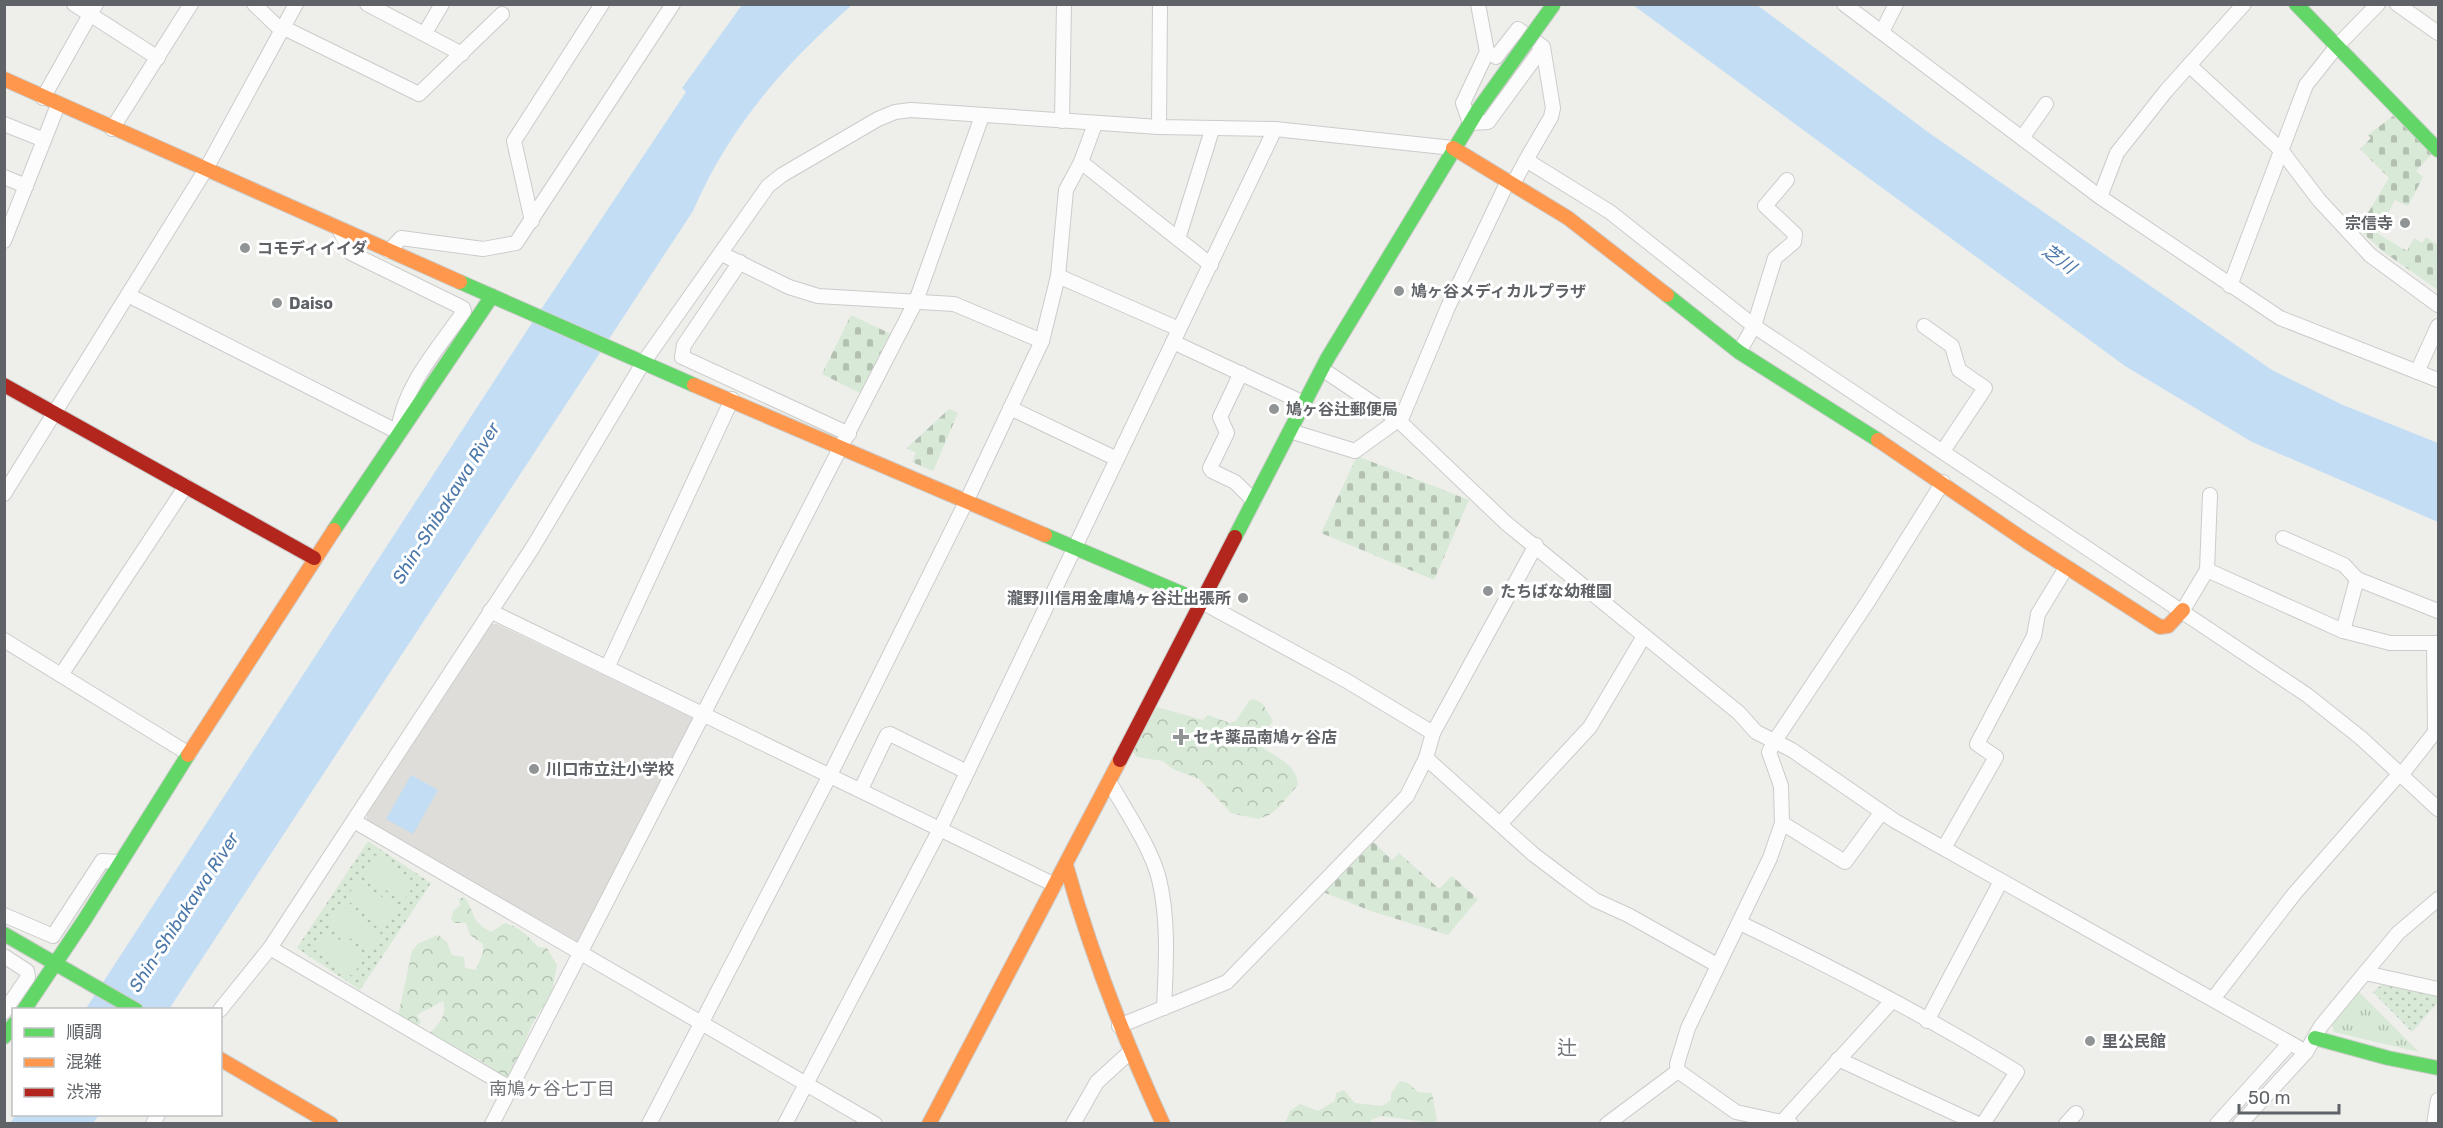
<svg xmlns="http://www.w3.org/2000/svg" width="2443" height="1128" viewBox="0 0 2443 1128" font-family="Rubik,'Noto Sans JP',sans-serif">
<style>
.education{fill:#deddd9}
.grass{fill:url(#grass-tufts)}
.forest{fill:url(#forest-crowns)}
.cemetery{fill:url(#cemetery-stones)}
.park{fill:url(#park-dots)}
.garden{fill:#d9e9d7}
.water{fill:#c3def4}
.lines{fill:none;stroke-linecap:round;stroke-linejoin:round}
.street-casing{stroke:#cbcccb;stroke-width:16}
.fast-casing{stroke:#cbcccb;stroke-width:16}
.slow-casing{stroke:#cbcccb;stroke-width:16}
.jam-casing{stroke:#cbcccb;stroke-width:16}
.street{stroke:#fcfcfc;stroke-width:14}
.fast{stroke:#63d668;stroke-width:14}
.slow{stroke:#ff974d;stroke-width:14}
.jam{stroke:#b3261e;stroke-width:14}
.fast-bridge-casing{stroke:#cbcccb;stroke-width:16;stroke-linecap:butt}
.fast-bridge{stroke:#63d668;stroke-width:14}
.poi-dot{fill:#919495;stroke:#fff;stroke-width:2}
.labels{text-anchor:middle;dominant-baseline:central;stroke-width:6;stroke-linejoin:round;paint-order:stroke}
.poi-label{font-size:16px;font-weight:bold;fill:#5f6367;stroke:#fff;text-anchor:start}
.water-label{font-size:18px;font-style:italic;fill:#4c78aa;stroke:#fff}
.neighbourhood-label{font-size:18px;fill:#717479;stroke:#fff}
.quarter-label{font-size:20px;fill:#717479;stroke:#fff}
</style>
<defs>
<pattern id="grass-tufts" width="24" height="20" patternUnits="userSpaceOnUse" patternTransform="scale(1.5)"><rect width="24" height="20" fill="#d9e9d7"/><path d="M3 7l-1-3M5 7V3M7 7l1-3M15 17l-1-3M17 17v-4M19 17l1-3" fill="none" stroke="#b3c0b2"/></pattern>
<pattern id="forest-crowns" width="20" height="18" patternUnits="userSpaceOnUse" patternTransform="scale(1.5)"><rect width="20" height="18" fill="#d9e9d7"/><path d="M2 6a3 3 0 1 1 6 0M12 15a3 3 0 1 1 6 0" fill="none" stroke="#b3c0b2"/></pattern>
<pattern id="cemetery-stones" width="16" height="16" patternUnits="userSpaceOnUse" patternTransform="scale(1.5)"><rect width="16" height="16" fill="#d9e9d7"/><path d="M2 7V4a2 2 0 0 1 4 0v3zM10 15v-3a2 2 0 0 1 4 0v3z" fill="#b3c0b2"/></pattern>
<pattern id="park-dots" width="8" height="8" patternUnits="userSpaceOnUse" patternTransform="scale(1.5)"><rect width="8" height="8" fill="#d9e9d7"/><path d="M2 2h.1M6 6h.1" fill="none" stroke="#b3c0b2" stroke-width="1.8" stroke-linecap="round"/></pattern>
</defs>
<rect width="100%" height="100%" fill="#eeeeea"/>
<polygon class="education" points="492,624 497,624 693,718 694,724 582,939 577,941 367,821 367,814"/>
<polygon class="grass" points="2358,991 2419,1052 2334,1032 2331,1023"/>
<g class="forest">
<path d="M1254 699 1263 704 1273 721 1256 742C1269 756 1297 761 1298 785L1279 807 1269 815 1258 819 1231 813 1199 779 1173 769 1163 761 1137 757 1132 751 1157 707 1203 720 1208 715 1230 723 1236 721 1249 701Z"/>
<path d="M464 897C477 914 468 919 491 932L505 923C520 927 529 937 538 947L547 948 557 965 552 992 532 1024 520 1055 508 1078C496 1077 484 1071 479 1059L469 1060 432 1038 431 1032C440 1022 447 1015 443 1001L417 1015 421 1022 416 1029 398 1016 412 951 419 943 438 935 447 942 452 955 464 957 465 968 476 970 483 952V944L470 935 466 923H454L451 919 454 910 460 906 459 899Z"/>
<polygon points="1400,1081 1408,1083 1418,1092 1432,1093 1437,1120 1433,1123 1381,1116 1371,1120 1370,1123 1285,1123 1290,1111 1300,1104 1318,1111 1335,1101 1336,1093 1344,1090 1355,1103 1382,1106 1391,1100 1391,1093"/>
</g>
<g class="cemetery">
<polygon points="2393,116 2432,154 2416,171 2423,177 2408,206 2395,200 2378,234 2407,251 2414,238 2422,243 2426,237 2438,245 2438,290 2385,253 2358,229 2389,178 2360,149 2371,138 2368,135"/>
<polygon points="851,315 893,335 864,395 822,374"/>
<polygon points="949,409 958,413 933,471 912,462 916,453 907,448"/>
<polygon points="1357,456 1469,500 1434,580 1321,533"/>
<polygon points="1370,839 1392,860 1399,853 1439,889 1452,876 1478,899 1448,935 1371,911 1323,892"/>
</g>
<g class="park">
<polygon points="368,841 431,883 360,990 297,948"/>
<polygon points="2385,982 2438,997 2438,1002 2412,1032 2373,992"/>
</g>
<g class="garden">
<polygon points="375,855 416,883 403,902 363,874"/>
<polygon points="358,881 398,908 386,927 345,899"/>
<polygon points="341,905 381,932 369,951 329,924"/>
<polygon points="325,930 365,957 352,976 312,948"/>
</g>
<g class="water">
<path d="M742 5H852C784 65 729 127 693 211L169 1009 85 1010 526 332 686 92 682 88Z"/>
<polygon points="1633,5 1757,5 1932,135 2272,370 2343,405 2438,443 2438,522 2252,442 2125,366"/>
<polygon points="411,775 438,790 413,834 386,819"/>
<polygon points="16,1115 16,1114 99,1115 93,1123 10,1123"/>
</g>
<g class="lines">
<defs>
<g id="street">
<polyline points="74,4 158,58"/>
<polyline points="254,4 281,30"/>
<polyline points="367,4 462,54"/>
<polyline points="1478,4 1487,52"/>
<polyline points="1844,4 2100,197 2280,318 2438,380"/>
<polyline points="2397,4 2438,33"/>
<polyline points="282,27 419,94 502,14"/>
<polyline points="1882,32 1896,4"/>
<polyline points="425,33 442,4"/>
<polyline points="2189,65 2281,150 2319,200 2370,255 2438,305"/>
<polyline points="43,98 96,4"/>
<polyline points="1062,121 1064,4"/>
<polyline points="4,124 44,140"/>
<polyline points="1159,127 1160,4"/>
<polyline points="112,129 191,4"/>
<polyline points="2022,138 2046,104"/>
<polyline points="1526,160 1551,117 1553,108 1543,47 1488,122 1470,123 1463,103 1487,52 1496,57 1518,29 1543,47"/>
<polyline points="1081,162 1211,265"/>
<polyline points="4,177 26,186"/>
<polyline points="1513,184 1526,160 1610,212 1754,326 2307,695 2361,738 2438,809"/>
<polyline points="2100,197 2117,153 2166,91 2244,4"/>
<polyline points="532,221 514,141 602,4"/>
<polyline points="1178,239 1212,130"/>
<polyline points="4,241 58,105"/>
<polyline points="389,251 401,238 483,249 516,243 673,4"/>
<polyline points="722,254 789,287 818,296 954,304 1042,341"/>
<polyline points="740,262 684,345 682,357 849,434"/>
<polyline points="1058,276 1179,329"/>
<polyline points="2230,286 2306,85 2337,46 2378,4"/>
<path d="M128 295 398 432C403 386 438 349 464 311L463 308 351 253 339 229"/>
<polyline points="1924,326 1952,346 1959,370 1985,388 1943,451"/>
<polyline points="1173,342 1304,403"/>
<polyline points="1739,352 1754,326 1775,258 1794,242 1795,234 1765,206 1787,180"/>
<polyline points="1322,369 1398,420 1506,523 1739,713 1756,732 1792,750 1895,821 2306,1052"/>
<polyline points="2417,372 2438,326"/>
<polyline points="1241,373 1220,417 1227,433 1210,468 1212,471 1235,482 1254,501"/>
<polyline points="1010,408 1117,459"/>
<polyline points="1400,422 1448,307 1508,181"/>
<polyline points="1290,431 1355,451 1398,420"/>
<polyline points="4,494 206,169 296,4"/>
<polyline points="2283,538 2344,565 2357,579 2343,631"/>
<polyline points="2207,570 2343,631 2390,643 2438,643"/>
<polyline points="2357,579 2438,611"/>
<polyline points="1202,602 1347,681 1433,733"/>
<polyline points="2183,610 2207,570 2210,495"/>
<polyline points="490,611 1055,885"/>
<polyline points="4,640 189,754"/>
<polyline points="607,668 732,399"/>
<polyline points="61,675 186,486"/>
<polyline points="1426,758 1533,854 1570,882 1595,900 1628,915 1717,965"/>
<polyline points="2402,774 2435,732 2434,643"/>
<path d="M1109 781C1125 810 1151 847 1159 879 1169 920 1166 966 1164 1008"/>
<polyline points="861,789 887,735 890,734 967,772"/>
<polyline points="354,821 875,1124"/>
<polyline points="1782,823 1845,862 1881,813"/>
<polyline points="1500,824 1590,727 1644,636"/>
<polyline points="1944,848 1996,757 1977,744 2034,636 2038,614 2066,568"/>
<polyline points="4,915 53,936 102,861 119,862"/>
<path d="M1740 923C1834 968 1928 1017 2017 1072L1983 1124"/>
<polyline points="270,948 510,1088"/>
<polyline points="4,956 27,971 28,977 4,1012"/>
<polyline points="2365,973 2438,989"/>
<polyline points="2213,999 2295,893 2400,773"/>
<polyline points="220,1010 270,948 533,547 643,363 768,186 782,175 878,119 895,112 911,110 1159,127 1275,129 1453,148"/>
<polyline points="1927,1021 2001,881"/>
<polyline points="1119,1026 1227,982 1407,796 1426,758 1433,733 1536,545"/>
<polyline points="1838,1059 1978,1124"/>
<polyline points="1782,1122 1892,1001"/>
<polyline points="153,1124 158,1114"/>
<polyline points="492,1124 916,301 982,116"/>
<polyline points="649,1124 830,775 967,500 1042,341 1058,276 1066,190 1081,162 1095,124"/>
<polyline points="785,1124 940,829 1275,129"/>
<polyline points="1073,1124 1097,1082 1130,1052"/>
<polyline points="1607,1124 1678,1071"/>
<polyline points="1791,1124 1736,1112 1678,1071 1677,1064 1688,1028 1770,858 1782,823 1781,786 1769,752 1774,742 1869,600 1943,482"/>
<polyline points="2066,1124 2076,1113"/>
<polyline points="2217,1124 2290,1043"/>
<polyline points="2240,1124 2306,1052 2321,1026 2398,933 2438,899"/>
<polyline points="2434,1124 2438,1100"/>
</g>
<g id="fast">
<polyline points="2296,4 2438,150"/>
<polyline points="460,282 694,385"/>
<polyline points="1667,295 1739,352 1878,440"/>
<polyline points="334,530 492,296"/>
<polyline points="1045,535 1202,602"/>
<polyline points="1235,537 1327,359 1478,110"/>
<polyline points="4,934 136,1010"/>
<polyline points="24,1010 85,919 188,755"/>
<polyline points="4,1037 14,1024"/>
<polyline points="2315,1038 2388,1058 2438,1068"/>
</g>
<g id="slow">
<polyline points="4,79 460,282"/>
<polyline points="1453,148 1568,218 1667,295"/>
<polyline points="694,385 1045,535"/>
<polyline points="1878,440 2026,541 2160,627 2168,626 2183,610"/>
<polyline points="188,755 334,530"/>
<path d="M1066 865C1091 954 1124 1039 1163 1124"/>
<polyline points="220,1059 331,1124"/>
<polyline points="929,1124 1120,760"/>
</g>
<g id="jam">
<polyline points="4,385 314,558"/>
<polyline points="1120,760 1235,537"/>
</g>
</defs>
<use href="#street" class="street-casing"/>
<use href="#fast" class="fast-casing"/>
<use href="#slow" class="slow-casing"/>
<use href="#jam" class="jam-casing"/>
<use href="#street" class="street"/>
<use href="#fast" class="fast"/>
<use href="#slow" class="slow"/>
<use href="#jam" class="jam"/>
<defs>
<polyline id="fast-bridge" points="1478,110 1554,4"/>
</defs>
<use href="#fast-bridge" class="fast-bridge-casing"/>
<use href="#fast-bridge" class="fast-bridge"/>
</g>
<g class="poi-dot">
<circle cx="2405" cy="223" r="6"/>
<circle cx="245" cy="248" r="6"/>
<circle cx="1399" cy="291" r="6"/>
<circle cx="277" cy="303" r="6"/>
<circle cx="1274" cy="409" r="6"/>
<circle cx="1488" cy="591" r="6"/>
<circle cx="1243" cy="598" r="6"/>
<path d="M1178 728h6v6h6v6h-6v6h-6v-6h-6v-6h6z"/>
<circle cx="534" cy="769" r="6"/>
<circle cx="2090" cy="1041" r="6"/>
</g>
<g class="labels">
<g class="poi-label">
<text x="2393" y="223" text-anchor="end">宗信寺</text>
<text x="257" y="248">コモディイイダ</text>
<text x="1411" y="291">鳩ヶ谷メディカルプラザ</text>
<text x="289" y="303">Daiso</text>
<text x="1286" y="409">鳩ヶ谷辻郵便局</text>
<text x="1500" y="591">たちばな幼稚園</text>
<text x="1231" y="598" text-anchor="end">瀧野川信用金庫鳩ヶ谷辻出張所</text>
<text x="1193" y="737">セキ薬品南鳩ヶ谷店</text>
<text x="546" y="769">川口市立辻小学校</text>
<text x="2102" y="1041">里公民館</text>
</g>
<g class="water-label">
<text transform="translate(2059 259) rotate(37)">芝川</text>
<text transform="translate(446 503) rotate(-58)">Shin-Shibakawa River</text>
<text transform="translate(184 912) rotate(-57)">Shin-Shibakawa River</text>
</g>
<g class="neighbourhood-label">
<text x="552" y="1089">南鳩ヶ谷七丁目</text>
</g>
<g class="quarter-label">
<text x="1567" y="1048">辻</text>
</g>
</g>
<rect width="2443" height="1128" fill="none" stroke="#5f6367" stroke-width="12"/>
<rect x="12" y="1008" width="210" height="108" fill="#ffffff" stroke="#bfc1c2" stroke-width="1.5"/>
<rect x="24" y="1028" width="30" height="9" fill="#63d668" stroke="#bfc1c2" stroke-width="1.5"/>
<text x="66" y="1038" font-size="18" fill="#5f6367">順調</text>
<rect x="24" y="1058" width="30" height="9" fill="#ff974d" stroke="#bfc1c2" stroke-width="1.5"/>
<text x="66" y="1068" font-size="18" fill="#5f6367">混雑</text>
<rect x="24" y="1088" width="30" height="9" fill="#b3261e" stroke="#bfc1c2" stroke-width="1.5"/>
<text x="66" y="1098" font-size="18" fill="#5f6367">渋滞</text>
<path d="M2239 1104v9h100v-9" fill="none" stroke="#5f6367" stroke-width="3"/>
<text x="2248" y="1104" font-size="18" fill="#5f6367" stroke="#ffffff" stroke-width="4.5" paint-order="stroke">50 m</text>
</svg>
